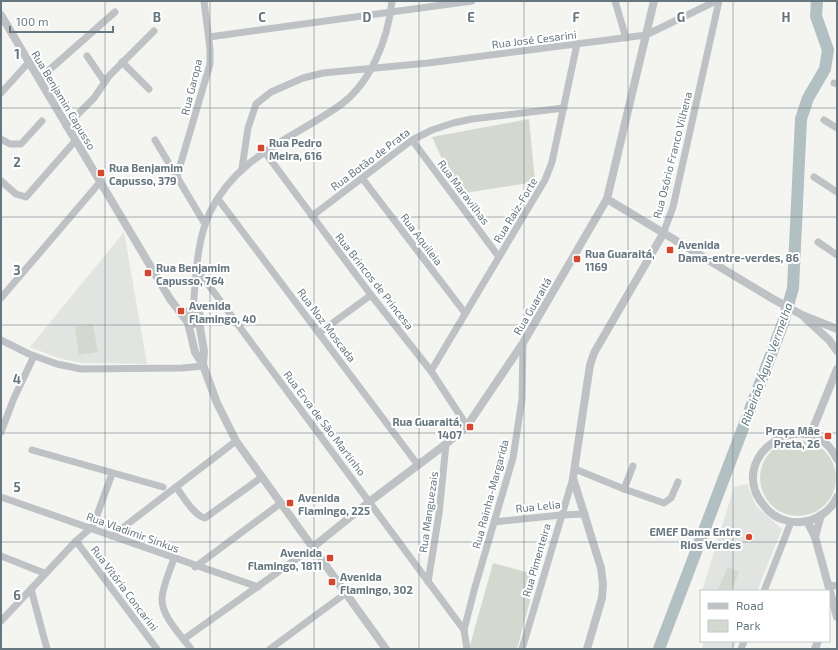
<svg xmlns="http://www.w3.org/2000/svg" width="838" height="650" viewBox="0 0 838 650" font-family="'Exo 2',sans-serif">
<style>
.built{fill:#e2e4e2}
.green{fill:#d4d9d0}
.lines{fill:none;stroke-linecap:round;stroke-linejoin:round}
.river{stroke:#b3c0c3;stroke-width:12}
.minor{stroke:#bec2c5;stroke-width:7}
.tertiary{stroke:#bec2c5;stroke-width:8}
.grid{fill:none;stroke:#667780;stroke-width:1;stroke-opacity:0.55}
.poi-dot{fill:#d64730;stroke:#fff;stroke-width:1.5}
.labels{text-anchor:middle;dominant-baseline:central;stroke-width:4;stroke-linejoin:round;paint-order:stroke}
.street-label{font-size:11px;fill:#667780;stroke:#fff}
.poi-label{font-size:11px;font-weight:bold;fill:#667780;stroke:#fff;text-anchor:start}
.water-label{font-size:12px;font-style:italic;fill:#61787d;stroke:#fff}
.grid-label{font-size:13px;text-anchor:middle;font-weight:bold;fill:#667780;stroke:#fff;stroke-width:4;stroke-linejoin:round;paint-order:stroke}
</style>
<rect width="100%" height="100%" fill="#f4f4f1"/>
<g class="built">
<polygon points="124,232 147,364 82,363 58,358 30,347"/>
<polygon points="747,484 756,506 782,529 757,591 702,591 734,487"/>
<polygon points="704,641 736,641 733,649 702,649"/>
</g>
<g class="green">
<polygon points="529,119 535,182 458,194 432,137"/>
<polygon points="93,324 98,352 79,355 75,327"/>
<circle cx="798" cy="478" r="38"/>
<polygon points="493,563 537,575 517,649 469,649"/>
<polygon points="728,567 739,572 731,591 717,591"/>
</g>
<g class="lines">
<polyline class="river" points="659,649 783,323 793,288 801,119 808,98 825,69 828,50 816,16 817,1"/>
<g class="minor">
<polyline points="615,1 626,38"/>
<polyline points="209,37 472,1"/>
<polyline points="87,56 104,81"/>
<polyline points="122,62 149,89"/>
<polyline points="39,79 115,12"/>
<polyline points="834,83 837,84"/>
<polyline points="1,93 29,62"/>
<polyline points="824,120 837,128"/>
<polyline points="66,126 94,98 109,76 154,31"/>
<polyline points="1,139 10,144 21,144 42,121"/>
<polyline points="155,140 205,224"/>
<polyline points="412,140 499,257"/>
<polyline points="264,151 371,295 431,371 467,426"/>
<polyline points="242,168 248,128 256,104 271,92 303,78 323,73 428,63 646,35 716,1"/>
<polyline points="177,176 210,64 210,49 204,1"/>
<polyline points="814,177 837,192"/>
<polyline points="362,178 465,313"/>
<polyline points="1,181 16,194 26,197 75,141"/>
<polyline points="218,199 418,465"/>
<polyline points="312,216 412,140 432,130 453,123 472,119 564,108"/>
<polyline points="663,234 673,207 719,1"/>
<polyline points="818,242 837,255"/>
<polyline points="196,268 464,630"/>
<polyline points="1,298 101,181"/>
<path d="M193 310C196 278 196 242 210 212 237 157 289 140 336 108 370 86 388 40 392 1"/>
<polyline points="319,333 371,295"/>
<polyline points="1,340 29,354 57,364 81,369 182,368 204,366"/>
<polyline points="431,371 545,180 552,162 577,44"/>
<polyline points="1,432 14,398 34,356"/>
<polyline points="32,450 163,487"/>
<polyline points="575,469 624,489 664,503 671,498 678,482"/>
<path d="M176 487C183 496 194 516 205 518L262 477"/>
<polyline points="624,489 633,466"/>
<polyline points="1,497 258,587"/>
<polyline points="494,522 561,515 585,514"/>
<polyline points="112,536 236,441"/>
<polyline points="76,541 157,649"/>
<polyline points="1,556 44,573"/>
<path d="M174 558C170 571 163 585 162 598 161 616 181 635 191 649"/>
<polyline points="195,567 281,503"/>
<polyline points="428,582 439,514 446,444"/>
<polyline points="828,585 837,586"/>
<polyline points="31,589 47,649"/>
<polyline points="764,591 791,522"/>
<polyline points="1,621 76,541 93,526 112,474"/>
<polyline points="184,639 313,547"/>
<polyline points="270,649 346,593"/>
<polyline points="467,649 464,630 475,587 513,458 522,399 523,343"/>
<polyline points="522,649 573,478"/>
<polyline points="741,649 744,641"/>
</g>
<g class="tertiary">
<polyline points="1,15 170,299 186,320"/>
<polyline points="607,199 773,299 802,315 837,329"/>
<circle cx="193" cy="317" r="7"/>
<polyline points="804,317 829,340 837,351"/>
<polyline points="199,322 204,351 203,364"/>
<polyline points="188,323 195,352 203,365 217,403 236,441 386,649"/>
<polyline points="810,436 837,369"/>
<path d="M837 459C808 399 720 458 766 508 774 518 788 523 801 522 816 521 831 511 837 497"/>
<polyline points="807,521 815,537 837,617"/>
<polyline points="815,537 821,515"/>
<polyline points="313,547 369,502 446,444 467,426 523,343 607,199 654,1"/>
<polyline points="587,649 602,598 603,584 601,568 573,478 590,365 594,353 663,234"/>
<polyline points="815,649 818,641"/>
</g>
</g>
<path class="grid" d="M105 1V649M210 1V649M314 1V649M419 1V649M524 1V649M628 1V649M733 1V591M1 108H837M1 217H837M1 325H837M1 433H837M1 542H837M733 641V649"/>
<g class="poi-dot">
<rect x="257" y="144" width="8" height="8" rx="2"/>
<rect x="97" y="169" width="8" height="8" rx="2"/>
<rect x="666" y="246" width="8" height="8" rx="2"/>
<rect x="573" y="255" width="8" height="8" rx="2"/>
<rect x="144" y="269" width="8" height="8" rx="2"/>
<rect x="177" y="307" width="8" height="8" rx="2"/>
<rect x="466" y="423" width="8" height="8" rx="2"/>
<rect x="824" y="432" width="8" height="8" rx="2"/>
<rect x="286" y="499" width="8" height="8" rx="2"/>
<circle cx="749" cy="537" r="4"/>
<rect x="326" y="554" width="8" height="8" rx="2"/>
<rect x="328" y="578" width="8" height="8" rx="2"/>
</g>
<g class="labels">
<g class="street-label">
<text transform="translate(534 39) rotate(-7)">Rua José Cesarini</text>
<text transform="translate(191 87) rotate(-76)">Rua Garopa</text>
<text transform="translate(64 100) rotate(59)">Rua Benjamin Capusso</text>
<text transform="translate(672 155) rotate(-76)">Rua Osório Franco Vilhena</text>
<text transform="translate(370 159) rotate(-37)">Rua Botão de Prata</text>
<text transform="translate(464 192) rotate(53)">Rua Maravilhas</text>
<text transform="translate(515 210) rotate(-59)">Rua Raiz-Forte</text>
<text transform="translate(422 239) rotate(53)">Rua Aquileia</text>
<text transform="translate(375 281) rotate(52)">Rua Brincos de Princesa</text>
<text transform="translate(532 306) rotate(-60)">Rua Guaraitá</text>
<text transform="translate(327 325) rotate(53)">Rua Noz Moscada</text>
<text transform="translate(325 423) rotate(53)">Rua Erva de São Martinho</text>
<text transform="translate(490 494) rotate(-75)">Rua Rainha-Margarida</text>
<text transform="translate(538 506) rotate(-6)">Rua Lelia</text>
<text transform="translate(428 512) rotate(-82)">Rua Manguezais</text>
<text transform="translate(133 532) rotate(20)">Rua Vladimir Sinkus</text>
<text transform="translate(536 560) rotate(-74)">Rua Pimenteira</text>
<text transform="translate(125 588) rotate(53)">Rua Vitória Concarini</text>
</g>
<g class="poi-label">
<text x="269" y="142">Rua Pedro<tspan x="269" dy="13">Meira, 616</tspan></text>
<text x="109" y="167">Rua Benjamim<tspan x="109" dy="13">Capusso, 379</tspan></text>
<text x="678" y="244">Avenida<tspan x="678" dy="13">Dama-entre-verdes, 86</tspan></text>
<text x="585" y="253">Rua Guaraitá,<tspan x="585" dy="13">1169</tspan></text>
<text x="156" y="267">Rua Benjamim<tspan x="156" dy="13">Capusso, 764</tspan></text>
<text x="189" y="305">Avenida<tspan x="189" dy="13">Flamingo, 40</tspan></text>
<text x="462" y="421" text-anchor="end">Rua Guaraitá,<tspan x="462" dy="13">1407</tspan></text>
<text x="820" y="430" text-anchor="end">Praça Mãe<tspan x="820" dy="13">Preta, 26</tspan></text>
<text x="298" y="497">Avenida<tspan x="298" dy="13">Flamingo, 225</tspan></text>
<text x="741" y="531" text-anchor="end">EMEF Dama Entre<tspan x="741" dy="13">Rios Verdes</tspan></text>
<text x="322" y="552" text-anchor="end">Avenida<tspan x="322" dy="13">Flamingo, 1811</tspan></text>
<text x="340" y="576">Avenida<tspan x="340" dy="13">Flamingo, 302</tspan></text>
</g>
<g class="water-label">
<text transform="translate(766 364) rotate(-70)">Ribeirão Água Vermelha</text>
</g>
</g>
<g class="grid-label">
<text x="157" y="22">B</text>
<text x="262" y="22">C</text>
<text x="367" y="22">D</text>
<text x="471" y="22">E</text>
<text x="576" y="22">F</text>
<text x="681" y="22">G</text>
<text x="786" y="22">H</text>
<text x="17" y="59">1</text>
<text x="17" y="167">2</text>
<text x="17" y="275">3</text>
<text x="17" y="384">4</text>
<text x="17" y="492">5</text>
<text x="17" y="600">6</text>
</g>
<rect width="838" height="650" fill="none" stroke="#667780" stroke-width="4"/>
<rect x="700" y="590" width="130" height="52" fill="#ffffff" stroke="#c2c9cc"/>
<rect x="708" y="603" width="20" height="6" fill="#bec2c5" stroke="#c2c9cc"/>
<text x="736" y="610" font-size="12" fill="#667780">Road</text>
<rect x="708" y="620" width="20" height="12" fill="#d4d9d0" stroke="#c2c9cc"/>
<text x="736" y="630" font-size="12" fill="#667780">Park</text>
<path d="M10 26v6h103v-6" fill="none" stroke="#667780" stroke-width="2"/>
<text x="16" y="26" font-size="12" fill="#667780" stroke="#ffffff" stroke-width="3" paint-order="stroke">100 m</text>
</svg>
